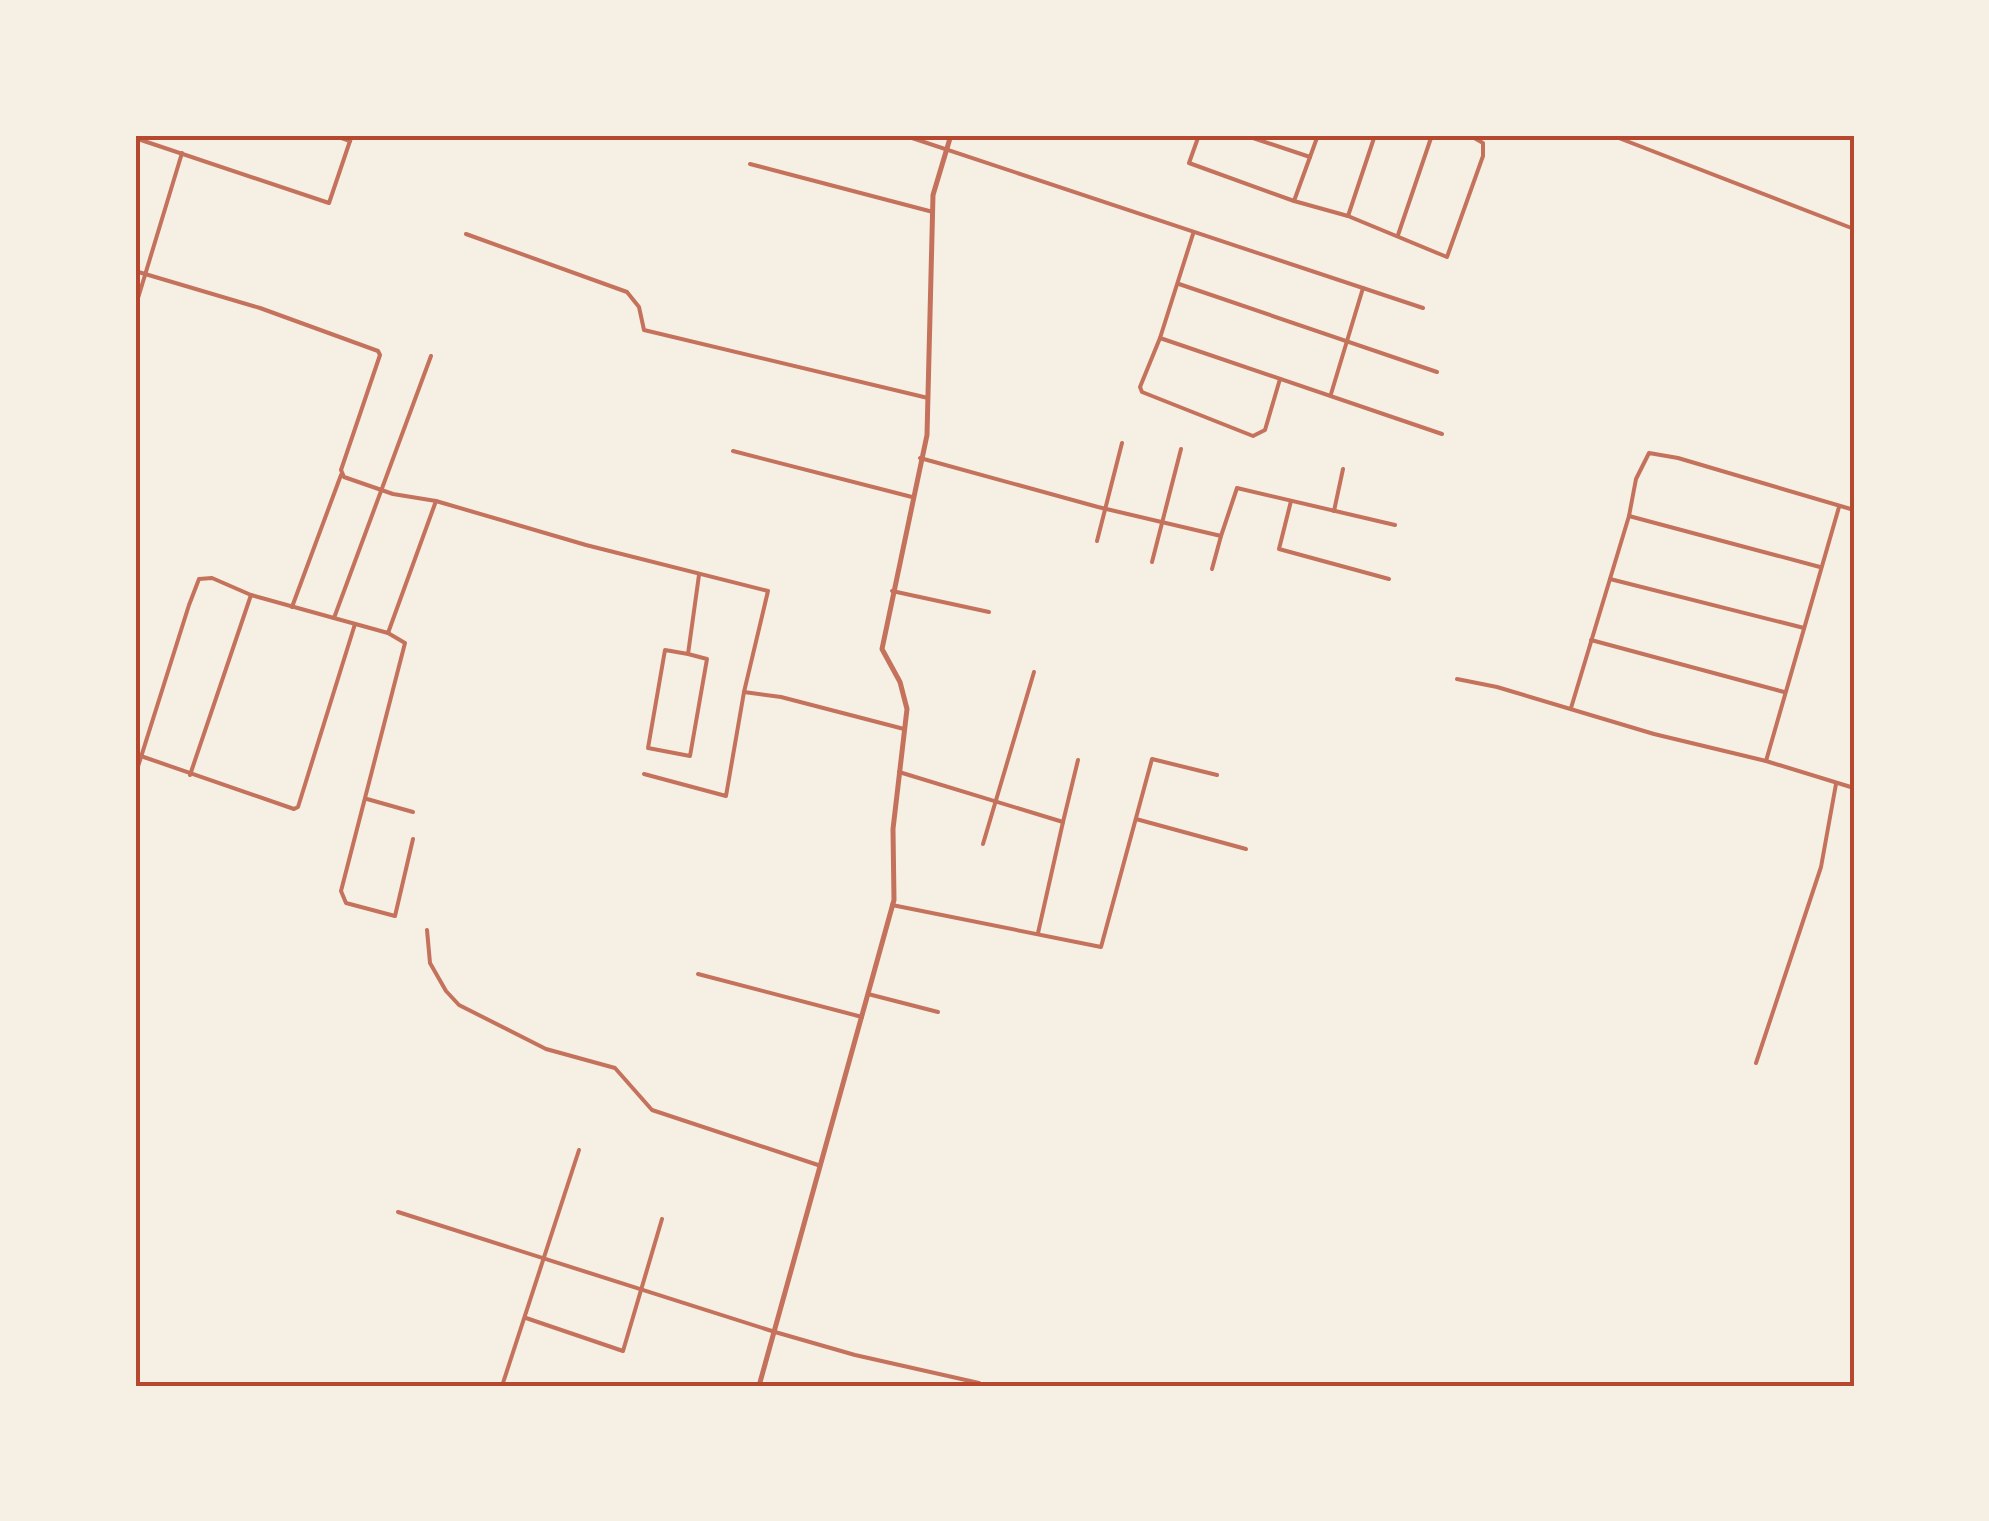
<svg xmlns="http://www.w3.org/2000/svg" width="1989" height="1521" viewBox="0 0 1989 1521" font-family="'Public Sans',sans-serif">
<style>
.lines{fill:none;stroke-linecap:round;stroke-linejoin:round}
.minor{stroke:#c5725c;stroke-width:4}
.tertiary{stroke:#c5725c;stroke-width:5}
.neatline{fill:none;stroke:#b5482f;stroke-width:4}
</style>
<rect width="100%" height="100%" fill="#f6efe4"/>
<g class="lines">
<g class="minor">
<polyline points="333,135 350,141"/>
<polyline points="903,135 1423,308"/>
<polyline points="1199,135 1189,163 1294,201"/>
<polyline points="1244,135 1310,157"/>
<polyline points="1318,135 1294,201 1348,216 1375,135"/>
<polyline points="1611,135 1854,229"/>
<polyline points="135,138 329,203 352,135"/>
<polyline points="750,164 933,212"/>
<polyline points="1348,216 1447,257 1483,156 1483,143 1469,135"/>
<polyline points="466,234 627,292 639,307 644,330 928,398"/>
<polyline points="1193,234 1160,338 1442,434"/>
<polyline points="1398,235 1432,135"/>
<polyline points="135,271 260,308 378,351 380,355 341,470 344,477 393,494 436,501 586,545 768,591 744,692 726,796 644,774"/>
<polyline points="1179,284 1437,372"/>
<polyline points="135,308 182,153"/>
<polyline points="1160,338 1140,387 1142,392 1253,436 1265,430 1280,379"/>
<polyline points="1331,394 1363,288"/>
<polyline points="733,451 912,497"/>
<polyline points="920,458 1098,507 1221,536 1237,488 1395,525"/>
<polyline points="1291,501 1279,549 1389,579"/>
<polyline points="1334,511 1343,469"/>
<polyline points="1629,516 1820,567"/>
<polyline points="1097,541 1122,443"/>
<polyline points="1152,562 1181,449"/>
<polyline points="1212,569 1221,536"/>
<polyline points="1610,579 1804,628"/>
<polyline points="892,591 989,612"/>
<polyline points="292,607 341,475"/>
<polyline points="334,618 431,356"/>
<polyline points="388,633 436,501"/>
<polyline points="1591,640 1784,692"/>
<polyline points="688,654 707,659 690,756 648,748 665,650 688,654 699,575"/>
<polyline points="1457,679 1497,687 1654,734 1766,761 1854,788"/>
<polyline points="744,692 781,697 904,729"/>
<polyline points="1571,708 1629,516 1636,479 1649,453 1678,458 1854,510"/>
<polyline points="135,754 294,809 298,807 355,624"/>
<polyline points="1766,761 1839,507"/>
<polyline points="899,772 1063,822 1038,933"/>
<polyline points="190,775 251,595"/>
<polyline points="135,776 189,605 199,579 212,578 251,595 388,633 405,643 341,891 346,903 395,916 413,839"/>
<polyline points="367,799 413,812"/>
<polyline points="1136,819 1246,849"/>
<polyline points="1063,822 1078,760"/>
<polyline points="983,844 1034,672"/>
<polyline points="892,905 1101,947 1152,759 1217,775"/>
<polyline points="427,930 430,963 446,991 459,1005 546,1049 615,1068 652,1110 818,1165"/>
<polyline points="698,974 862,1017"/>
<polyline points="868,994 938,1012"/>
<polyline points="1756,1063 1821,867 1836,784"/>
<polyline points="398,1212 775,1332 855,1355 979,1383"/>
<polyline points="526,1318 623,1351 662,1219"/>
<polyline points="502,1386 579,1150"/>
</g>
<polyline class="tertiary" points="759,1386 894,900 893,829 907,709 900,682 882,649 927,435 933,195 951,135"/>
</g>
<rect width="1989" height="1521" fill="none" stroke="#f6efe4" stroke-width="275"/>
<rect x="138" y="138" width="1714" height="1246" class="neatline"/>
</svg>
